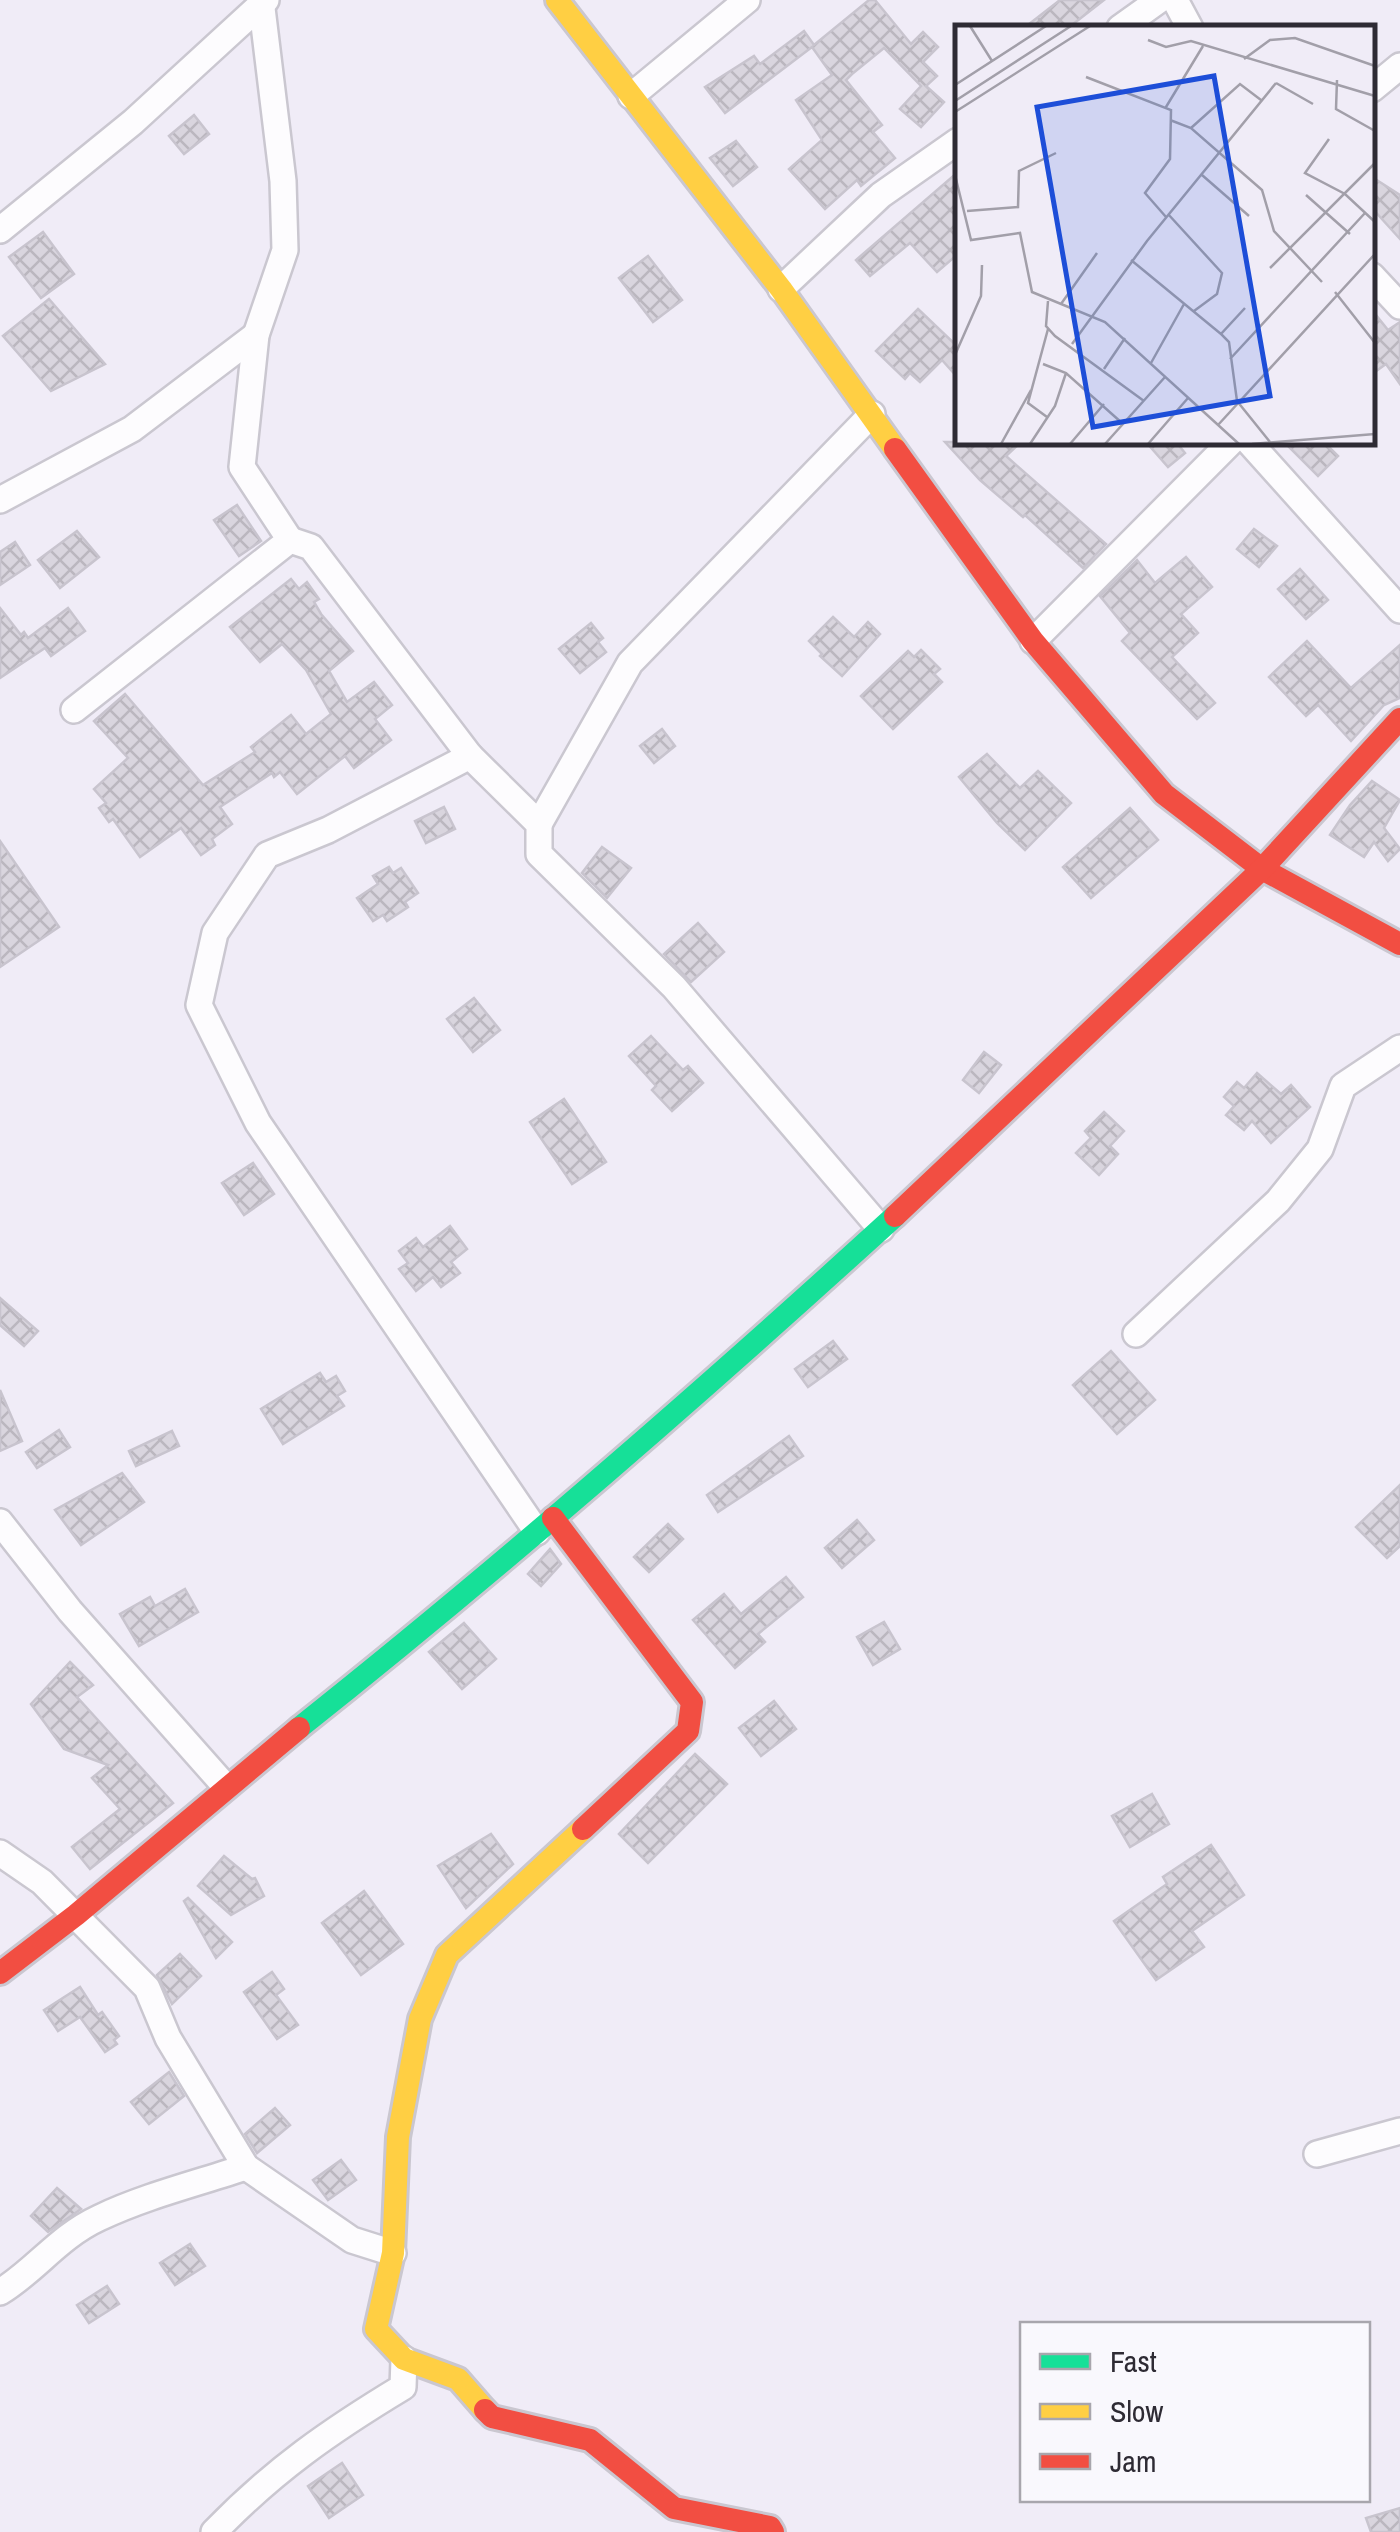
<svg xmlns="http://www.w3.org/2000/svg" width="1400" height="2532" viewBox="0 0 1400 2532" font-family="'Archivo Narrow',sans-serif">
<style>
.building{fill:url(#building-cross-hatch);stroke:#c8c4ce;stroke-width:2.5}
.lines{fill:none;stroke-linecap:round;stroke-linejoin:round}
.street-casing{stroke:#cac7d0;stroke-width:30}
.fast-casing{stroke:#cac7d0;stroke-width:28}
.slow-casing{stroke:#cac7d0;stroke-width:28}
.jam-casing{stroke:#cac7d0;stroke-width:28}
.street{stroke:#fdfcfe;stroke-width:25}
.fast{stroke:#16e098;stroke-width:22}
.slow{stroke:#ffcf43;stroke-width:22}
.jam{stroke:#f24e42;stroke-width:22}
.inset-road{fill:none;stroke:#a29fa9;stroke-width:2.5}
.view{fill:#1d4ed8;fill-opacity:0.15;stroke:#1d4ed8;stroke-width:5}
.inset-edge{fill:none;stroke:#2e2b34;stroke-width:5}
</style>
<defs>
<pattern id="building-cross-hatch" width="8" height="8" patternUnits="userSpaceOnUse" patternTransform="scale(2.5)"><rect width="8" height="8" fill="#d9d5de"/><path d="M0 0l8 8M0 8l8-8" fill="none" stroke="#bbb7bf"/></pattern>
</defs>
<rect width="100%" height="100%" fill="#f0ecf7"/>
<g class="building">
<polygon points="869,0 875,0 911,44 923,32 938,47 923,62 937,76 926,86 944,102 921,127 900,109 921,86 884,48 852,74 846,80 882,125 873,132 895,158 861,186 857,180 825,209 789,169 822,140 796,100 832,75 812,47 725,113 705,87 754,56 760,64 804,31 814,45"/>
<polygon points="1060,0 1104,0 1068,28 1024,28"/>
<polygon points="194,115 209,134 184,154 169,136"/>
<polygon points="736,141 757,167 733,186 710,158"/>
<polygon points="958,172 958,254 937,272 910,243 870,276 856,260"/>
<polygon points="1372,177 1400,195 1400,239 1372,208"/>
<polygon points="43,232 74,274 41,298 9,257"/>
<polygon points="648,256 682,300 653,322 619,278"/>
<polygon points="49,299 105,364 51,391 3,336"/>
<polygon points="918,309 958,347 958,378 942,360 920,382 910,373 905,379 876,351"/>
<polygon points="1372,310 1388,330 1400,322 1400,384 1386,364 1372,374"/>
<polygon points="945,442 1021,442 1006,456 1106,544 1083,568 1025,515 1023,517 980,480"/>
<polygon points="1146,442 1176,442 1185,453 1168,467"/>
<polygon points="1284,442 1324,442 1338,456 1318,476"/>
<polygon points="237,505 261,541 239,556 214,520"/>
<polygon points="1254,529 1277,546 1259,567 1237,549"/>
<polygon points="77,531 99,557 60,588 38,560"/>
<polygon points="15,542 30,565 0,585 0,552"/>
<polygon points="1186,557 1212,587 1181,614 1198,633 1172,657 1215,703 1197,719 1122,641 1130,633 1100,596 1137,560 1155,583"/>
<polygon points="1300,569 1328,600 1306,619 1278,589"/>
<polygon points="291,579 299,589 307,582 319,599 314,602 321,614 353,651 329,671 347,702 374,682 392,705 375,719 391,740 354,768 345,756 297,794 280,772 274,777 272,773 220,807 232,824 212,839 215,845 201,855 181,828 140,857 113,819 109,822 99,808 106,803 94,789 128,758 94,721 125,694 203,785 255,752 251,747 291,715 306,734 331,714 306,670 282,644 260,662 230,627"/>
<polygon points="0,608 21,635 24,632 28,638 68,608 85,631 51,656 45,648 0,678"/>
<polygon points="833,617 854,637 868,622 880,634 842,676 820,656 822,654 809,641"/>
<polygon points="591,623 603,638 598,642 606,652 580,673 559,649"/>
<polygon points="1307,641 1351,688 1400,645 1400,698 1384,705 1351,741 1318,705 1306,716 1269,677"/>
<polygon points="921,650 940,669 934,674 942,682 893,729 861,696 908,651 914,657"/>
<polygon points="662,729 675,746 654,763 640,746"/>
<polygon points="987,754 1020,788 1038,771 1071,803 1025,850 997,823 959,777"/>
<polygon points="1372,781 1400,800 1384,828 1400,849 1388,861 1374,842 1364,857 1330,835 1350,805"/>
<polygon points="444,807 455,829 426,843 415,821"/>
<polygon points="1130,808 1158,840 1091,898 1063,867"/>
<polygon points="0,841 59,927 0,967"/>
<polygon points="602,847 631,868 607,898 582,873"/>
<polygon points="389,867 393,873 401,868 418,893 405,902 408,907 387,921 383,915 373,921 357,898 378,884 373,876"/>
<polygon points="698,923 724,952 691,982 664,954"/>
<polygon points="474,998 500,1030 473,1052 447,1019"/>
<polygon points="651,1036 683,1070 688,1066 703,1083 672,1111 652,1090 656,1086 629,1056"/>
<polygon points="984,1052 1001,1065 979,1093 963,1080"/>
<polygon points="1257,1073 1281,1094 1291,1085 1310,1107 1271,1143 1252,1121 1244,1130 1226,1115 1234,1106 1224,1097 1237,1082 1244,1088"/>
<polygon points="564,1099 606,1162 572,1184 530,1122"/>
<polygon points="1104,1112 1124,1131 1110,1146 1118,1154 1099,1175 1076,1153 1091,1138 1085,1131"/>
<polygon points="253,1163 274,1194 244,1215 222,1183"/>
<polygon points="450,1226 467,1249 451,1262 460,1273 441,1287 433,1277 416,1291 399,1269 408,1263 399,1251 416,1238 423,1247"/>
<polygon points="0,1298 38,1331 24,1346 0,1325"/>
<polygon points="833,1341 847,1359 808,1387 795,1369"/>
<polygon points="1111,1351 1155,1400 1117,1434 1073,1385"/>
<polygon points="320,1373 326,1382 336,1376 345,1391 337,1396 344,1406 283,1444 261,1409"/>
<polygon points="0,1390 22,1441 0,1451"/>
<polygon points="59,1430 70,1447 37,1468 26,1452"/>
<polygon points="172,1431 179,1446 136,1466 129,1451"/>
<polygon points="789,1436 803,1456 718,1512 707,1495"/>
<polygon points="122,1473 144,1502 81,1545 55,1510"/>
<polygon points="1400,1485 1400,1546 1387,1558 1356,1527"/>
<polygon points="857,1520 874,1540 842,1568 825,1548"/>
<polygon points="668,1524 683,1539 649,1572 634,1557"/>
<polygon points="550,1549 561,1564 541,1586 528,1574"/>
<polygon points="786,1577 803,1597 758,1634 765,1642 735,1668 693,1620 724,1594 741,1614"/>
<polygon points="185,1589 198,1612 139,1646 120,1614 150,1597 155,1606"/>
<polygon points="884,1622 900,1649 873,1665 857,1637"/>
<polygon points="464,1623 496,1659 462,1689 429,1652"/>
<polygon points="70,1662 93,1685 77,1697 173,1803 90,1869 72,1847 120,1809 92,1778 108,1765 64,1749 31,1704"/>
<polygon points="774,1701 796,1729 761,1756 739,1728"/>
<polygon points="695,1754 727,1784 648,1863 619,1834"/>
<polygon points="1152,1794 1169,1824 1130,1847 1112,1816"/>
<polygon points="491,1834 513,1864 466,1908 438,1866"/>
<polygon points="1211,1845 1244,1895 1192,1931 1204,1947 1156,1980 1114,1921 1167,1884 1163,1877"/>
<polygon points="224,1856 252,1879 255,1878 264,1896 231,1915 198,1886"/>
<polygon points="364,1891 403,1944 361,1975 322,1923"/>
<polygon points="188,1898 232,1942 216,1958 184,1901"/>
<polygon points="180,1954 201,1976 172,2004 157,1975"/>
<polygon points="272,1972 284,1989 276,1995 298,2025 277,2039 244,1992"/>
<polygon points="80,1987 98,2015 102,2012 119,2036 114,2040 117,2044 105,2052 80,2017 58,2031 44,2010"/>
<polygon points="169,2072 184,2096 149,2124 131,2102"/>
<polygon points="275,2108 290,2125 257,2153 245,2134"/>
<polygon points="341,2160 356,2180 328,2200 313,2180"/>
<polygon points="57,2188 81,2209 48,2232 31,2216"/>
<polygon points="190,2244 205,2266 175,2285 160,2263"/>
<polygon points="107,2286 119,2304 89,2323 77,2305"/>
<polygon points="342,2463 363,2495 329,2518 308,2486"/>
<polygon points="1400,2508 1400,2532 1371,2532 1366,2518"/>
</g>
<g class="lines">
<defs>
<g id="street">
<polyline points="1175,0 1190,28"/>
<polyline points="1120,28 1159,0"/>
<polyline points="1372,89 1400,66"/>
<polyline points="631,96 747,0"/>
<polyline points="0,230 133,122 266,0"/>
<polyline points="1372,276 1400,306"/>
<polyline points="781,289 881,195 958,141"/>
<polyline points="1249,442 1400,610"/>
<polyline points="0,500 132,429 256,335"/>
<polyline points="290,540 311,547 470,756 539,824 539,854 674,987 881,1229"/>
<polyline points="1033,641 1231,442"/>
<polyline points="74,710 290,540 242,467 256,335 285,250 283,181 261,0"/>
<polyline points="470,756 328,830 267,855 215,933 199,1005 258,1123 537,1532"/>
<polyline points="539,824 630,663 872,414"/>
<polyline points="1136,1334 1278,1201 1320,1149 1343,1086 1400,1048"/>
<polyline points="0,1522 70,1611 226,1787"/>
<polyline points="0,1853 42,1882 147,1988 168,2038 246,2167 352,2240 393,2253"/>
<polyline points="1317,2154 1400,2131"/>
<path d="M0 2292C35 2271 58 2237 99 2218 145 2196 198 2183 246 2167"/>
<path d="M214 2532C274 2470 330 2431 403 2387L404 2359"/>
</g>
<path id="fast" d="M299 1728C504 1565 701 1393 895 1216"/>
<g id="slow">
<polyline points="557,0 781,289 895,449"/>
<polyline points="485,2410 458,2379 404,2359 376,2329 393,2253 398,2137 420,2019 447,1955 583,1829"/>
</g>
<g id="jam">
<polyline points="895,449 1033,641 1164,794 1262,869 1400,944"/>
<polyline points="895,1216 1262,869 1400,719"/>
<polyline points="553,1518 692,1702 688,1731 583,1829"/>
<polyline points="0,1973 76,1915 299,1728"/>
<polyline points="485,2410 492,2417 590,2440 674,2508 770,2527 773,2532"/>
</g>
</defs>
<use href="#street" class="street-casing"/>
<use href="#fast" class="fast-casing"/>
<use href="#slow" class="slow-casing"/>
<use href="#jam" class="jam-casing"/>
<use href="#street" class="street"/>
<use href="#fast" class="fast"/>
<use href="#slow" class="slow"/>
<use href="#jam" class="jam"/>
</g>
<g transform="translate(955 25)">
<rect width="420" height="420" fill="#f0ecf7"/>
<path class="inset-road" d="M15 1 37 36M193 15 211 22 236 16 420 71M289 34 315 15 340 13 420 41M131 52 216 85 215 134 190 168 211 192M382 55 381 84 420 106M321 58 358 79M0 60 91 1M0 76 116 1M211 82 248 21M0 87 135 1M215 95 236 103 307 165 319 206 367 257M236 103 285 59 306 75M374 114 350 148 390 169 420 197M0 150 16 215 65 208 77 267 150 297 284 419M247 150 294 191M351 170 395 209M12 186 63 182 64 146 101 128M213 189 267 248 262 269 239 286M176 235 266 309M315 243 420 138M380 267 420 318M93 276 91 301 100 311 189 376M106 279 142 228M290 283 266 309 274 317 282 376 315 417M117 319 192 216 321 58M0 330 26 271 27 240M275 334 410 188M196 338 229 279M88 339 111 348 167 398M149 344 170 313M92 392 73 378 93 304M263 400 420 229M46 419 76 365M75 419 100 381 111 348M115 419 149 379M150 419 210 352M193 419 233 373M297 419 420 409"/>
<path class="view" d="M259 51 315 371 138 402 82 82Z"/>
<rect width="420" height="420" class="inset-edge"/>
</g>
<rect x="1020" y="2322" width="350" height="180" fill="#f9f8fd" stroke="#a8a6ad" stroke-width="2.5"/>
<rect x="1040" y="2354" width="50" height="15" fill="#16e098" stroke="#a8a6ad" stroke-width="2.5"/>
<text x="1110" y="2372" font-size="30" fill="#2e2b34">Fast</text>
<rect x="1040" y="2404" width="50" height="15" fill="#ffcf43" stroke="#a8a6ad" stroke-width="2.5"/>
<text x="1110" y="2422" font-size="30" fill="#2e2b34">Slow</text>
<rect x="1040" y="2454" width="50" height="15" fill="#f24e42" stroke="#a8a6ad" stroke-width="2.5"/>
<text x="1110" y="2472" font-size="30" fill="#2e2b34">Jam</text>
</svg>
